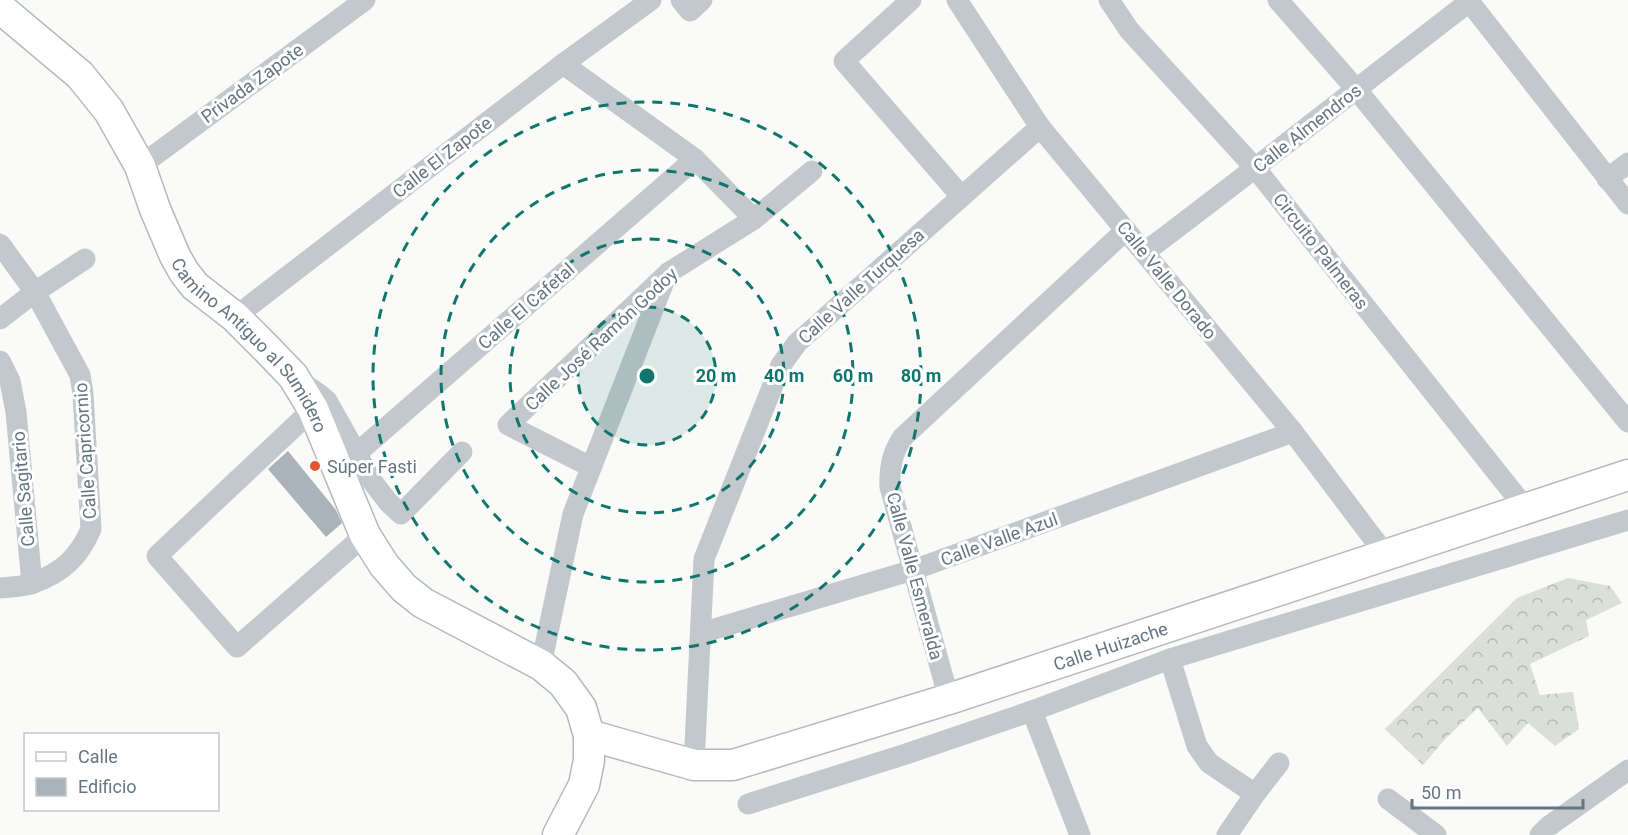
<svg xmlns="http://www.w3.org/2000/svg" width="1628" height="835" viewBox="0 0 1628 835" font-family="Roboto,sans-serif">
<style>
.forest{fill:url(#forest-crowns)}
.building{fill:#aab3b9}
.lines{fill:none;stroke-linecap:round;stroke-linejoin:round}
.secondary-casing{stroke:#b3babf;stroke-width:33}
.minor{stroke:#c3c8cc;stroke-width:21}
.secondary{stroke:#fff;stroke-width:30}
.ring{fill:none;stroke:#0f766e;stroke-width:3;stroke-dasharray:10 8}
.poi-dot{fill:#e4572e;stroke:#fff;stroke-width:2}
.labels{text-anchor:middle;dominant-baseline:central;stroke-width:6;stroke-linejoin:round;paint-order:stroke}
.street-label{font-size:18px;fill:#657683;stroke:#fff}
.poi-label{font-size:18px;fill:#657683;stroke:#fff;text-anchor:start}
.centre{fill:#0f766e;stroke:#fff;stroke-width:3}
.ring-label{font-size:18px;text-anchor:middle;font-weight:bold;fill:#0f766e;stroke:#fff;stroke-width:6;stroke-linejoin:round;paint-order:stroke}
</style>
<defs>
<pattern id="forest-crowns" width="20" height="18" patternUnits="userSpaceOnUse" patternTransform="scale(1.5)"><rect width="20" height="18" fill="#dadfd7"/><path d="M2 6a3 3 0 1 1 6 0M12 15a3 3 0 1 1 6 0" fill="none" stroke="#b4b9b4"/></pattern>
</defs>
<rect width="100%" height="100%" fill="#fafaf8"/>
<polygon class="forest" points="1568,578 1610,586 1622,603 1586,620 1589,636 1530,664 1540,695 1573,692 1579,729 1555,746 1528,723 1507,746 1478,708 1447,737 1423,765 1385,729 1517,598"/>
<polygon class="building" points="288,451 336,510 342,523 326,537 268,469"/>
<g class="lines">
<defs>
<g id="secondary">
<path id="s1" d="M0 8 80 75 109 111 140 166 155 209 175 256 184 272 195 286 235 317 267 349 293 376 313 409 365 535 384 565 404 588 423 603 541 665 563 683 581 708 589 735V760L584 785 558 835"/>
<path id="s2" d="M589 735 694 765H733L949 699 1628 475"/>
</g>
</defs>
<use href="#secondary" class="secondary-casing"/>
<g class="minor">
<polyline points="681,0 690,11 702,0"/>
<polyline points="911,0 844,61 961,196"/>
<polyline points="957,0 1040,127 1293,432 1385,554"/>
<polyline points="1109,0 1129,30 1256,169 1526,509"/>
<polyline points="1278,0 1356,89 1628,422"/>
<polyline points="1468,0 1628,204"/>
<polyline points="563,64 695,159 754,219"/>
<polyline points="140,166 365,0"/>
<polyline points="1607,179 1628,163"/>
<path d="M0 244 35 292 80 375 83 394 91 529C79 557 62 573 33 583 23 587 11 587 0 588"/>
<path d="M1145 252C1254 170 1361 85 1469 2"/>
<polyline points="235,317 563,64 651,0"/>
<polyline points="0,319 35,292 85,259"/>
<polyline points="0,361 10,381 16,412 32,584"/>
<polyline points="301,382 319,394 327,401 372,481 388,502 401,514 462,452"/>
<polyline points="313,409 157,556 237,647 365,535"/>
<polyline points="357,453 695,159"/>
<polyline points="591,467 508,425 668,273 754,219 812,171"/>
<polyline points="701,633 913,570 1293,432"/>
<polyline points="1170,659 1197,746 1209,763 1255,794"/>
<polyline points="541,665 573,514 665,279"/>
<path d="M949 699 890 487C889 468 892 454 902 438L1126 230"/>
<polyline points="1032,711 1080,835"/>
<polyline points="694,765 704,559 781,365 797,343 1040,127"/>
<polyline points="1388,799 1436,835"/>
<polyline points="748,804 906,754 1032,711 1170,659 1628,520"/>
<polyline points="1227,835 1255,794 1279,763"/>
<polyline points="1540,835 1549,826 1628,770"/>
</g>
<use href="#secondary" class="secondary"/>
</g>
<circle cx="647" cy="376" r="69" fill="#0f766e" fill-opacity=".12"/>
<g class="ring">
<circle cx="647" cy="376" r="69"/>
<circle cx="647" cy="376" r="137"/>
<circle cx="647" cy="376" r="206"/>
<circle cx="647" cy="376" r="274"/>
</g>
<circle class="poi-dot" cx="315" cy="466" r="6"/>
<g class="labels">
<g class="street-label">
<text transform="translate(252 83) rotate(-36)">Privada Zapote</text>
<text transform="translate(1307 128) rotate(-38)">Calle Almendros</text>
<text transform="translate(442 157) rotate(-38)">Calle El Zapote</text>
<text transform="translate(1321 251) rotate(52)">Circuito Palmeras</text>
<text transform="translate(1167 280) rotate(51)">Calle Valle Dorado</text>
<text transform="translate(861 286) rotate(-42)">Calle Valle Turquesa</text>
<text transform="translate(526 306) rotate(-41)">Calle El Cafetal</text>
<text transform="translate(601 339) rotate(-43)">Calle José Ramón Godoy</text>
<text stroke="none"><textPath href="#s1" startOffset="428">Camino Antiguo al Sumidero</textPath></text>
<text transform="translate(85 451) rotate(-94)">Calle Capricornio</text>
<text transform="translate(23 489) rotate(-95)">Calle Sagitario</text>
<text transform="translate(999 539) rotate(-20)">Calle Valle Azul</text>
<text transform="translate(915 576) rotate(75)">Calle Valle Esmeralda</text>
<text stroke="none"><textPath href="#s2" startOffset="544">Calle Huizache</textPath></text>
</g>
<g class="poi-label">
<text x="327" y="466">Súper Fasti</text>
</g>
</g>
<circle cx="647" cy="376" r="9" class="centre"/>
<g class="ring-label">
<text x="716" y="382">20 m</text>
<text x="784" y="382">40 m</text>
<text x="853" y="382">60 m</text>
<text x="921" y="382">80 m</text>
</g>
<rect x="24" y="733" width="195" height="78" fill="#ffffff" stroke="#c1c8cd" stroke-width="1.5"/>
<rect x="36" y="752" width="30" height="9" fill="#ffffff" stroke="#c1c8cd" stroke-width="1.5"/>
<text x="78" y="763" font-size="18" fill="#657683">Calle</text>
<rect x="36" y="778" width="30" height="18" fill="#aab3b9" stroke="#c1c8cd" stroke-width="1.5"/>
<text x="78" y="793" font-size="18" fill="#657683">Edificio</text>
<path d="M1412 799v9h171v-9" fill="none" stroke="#657683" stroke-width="3"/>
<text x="1421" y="799" font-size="18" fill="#657683" stroke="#ffffff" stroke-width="4.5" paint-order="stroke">50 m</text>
</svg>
